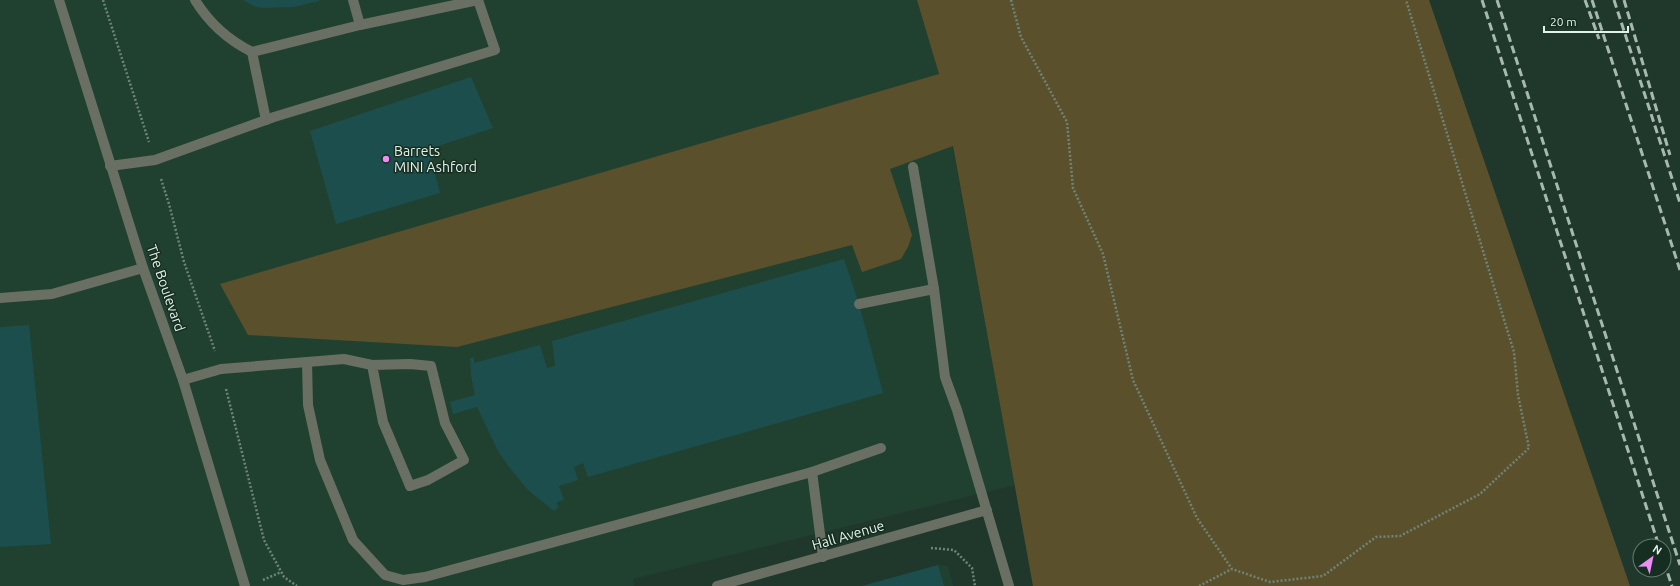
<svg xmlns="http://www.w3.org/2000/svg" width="1680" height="586" viewBox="0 0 1680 586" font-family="Ubuntu,sans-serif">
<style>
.built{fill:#214130}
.green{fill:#5b502c}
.building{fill:#1b4e4c}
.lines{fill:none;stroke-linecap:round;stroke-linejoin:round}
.path{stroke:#6f8478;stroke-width:2.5;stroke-dasharray:2 2;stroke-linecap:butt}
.minor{stroke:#6a6f64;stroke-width:10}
.rail{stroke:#a7b9af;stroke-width:3;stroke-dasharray:8 4;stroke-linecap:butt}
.poi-dot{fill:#ee8cf8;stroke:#162e21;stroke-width:1.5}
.labels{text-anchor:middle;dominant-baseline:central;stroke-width:3;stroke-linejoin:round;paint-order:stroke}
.poi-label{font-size:14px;fill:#e3f2e9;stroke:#162e21;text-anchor:start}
.street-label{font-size:14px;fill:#e3f2e9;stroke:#162e21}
</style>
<rect width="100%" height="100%" fill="#20382b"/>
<g class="built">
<polygon points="0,0 917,0 939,74 1015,485 633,579 634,586 0,586"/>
<polygon points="938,565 948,566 953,586 861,586"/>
</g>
<polygon class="green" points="917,0 1429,0 1630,586 1033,586 953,146 890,169 912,235 908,247 901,259 862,272 852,245 457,347 248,335 220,284 939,74"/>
<g class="building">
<polygon points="243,0 319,0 319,1 294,7 264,8 256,7"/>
<polygon points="471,77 493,128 429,149 440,193 336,224 310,131"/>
<polygon points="844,259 859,304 883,393 588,477 583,463 574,467 578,480 559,486 564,500 557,502 558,508 554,511 528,490 509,467 498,451 477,407 453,414 450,402 475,395 471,376 470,358 474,357 474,363 540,345 547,368 555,366 552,341"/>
<polygon points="29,325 51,544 0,547 0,327"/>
<polygon points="938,565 944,586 862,586"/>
</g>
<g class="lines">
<g class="path">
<polyline points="103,0 149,142"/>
<polyline points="1011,0 1021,37 1067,122 1073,188 1103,254 1133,380 1197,518 1232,569 1270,582 1323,576 1376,537 1400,536 1480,494 1529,448 1518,395 1514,352 1406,0"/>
<polyline points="161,179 169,204 184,262 215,351"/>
<polyline points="226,389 264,540 284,577 297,586"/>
<polyline points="931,548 954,550 972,568 975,586"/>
<polyline points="263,580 281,572"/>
<polyline points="1199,586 1232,569"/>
</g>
<g class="minor">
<polyline points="59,0 143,268 183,380 245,586"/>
<path d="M195 0C209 23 228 40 252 52"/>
<polyline points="353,0 360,25"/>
<polyline points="266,120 252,52 360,25 478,0"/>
<polyline points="110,166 155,160 274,117 495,50 478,0"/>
<polyline points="913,167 934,289 945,377 957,410 1009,586"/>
<polyline points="0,298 52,294 143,268"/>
<polyline points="859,304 934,289"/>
<polyline points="307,362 344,359 372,365 410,364 431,366 445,423 464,460 428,480 410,486 383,422 372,365"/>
<polyline points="183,380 221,369 307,362 308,405 320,460 353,540 385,575 403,580 425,577 812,472 823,557"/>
<polyline points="812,472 881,448"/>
<polyline points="717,586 987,510"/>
</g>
<g class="rail">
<polyline points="1482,0 1659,546"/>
<polyline points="1497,0 1680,565"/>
<polyline points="1585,0 1599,39"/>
<polyline points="1592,0 1680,270"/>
<polyline points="1614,0 1680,203"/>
<polyline points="1624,0 1670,155"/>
<polyline points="1664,562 1672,586"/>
</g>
</g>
<circle class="poi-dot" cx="386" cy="159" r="4"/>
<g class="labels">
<g class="poi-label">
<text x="394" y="151">Barrets<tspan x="394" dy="16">MINI Ashford</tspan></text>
</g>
<g class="street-label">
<text transform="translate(166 288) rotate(71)">The Boulevard</text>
<text transform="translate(848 535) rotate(-16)">Hall Avenue</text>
</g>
</g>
<g transform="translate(1652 558) rotate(33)"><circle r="19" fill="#162e21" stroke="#687c71"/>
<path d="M0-3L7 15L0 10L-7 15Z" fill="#ee8cf8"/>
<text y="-6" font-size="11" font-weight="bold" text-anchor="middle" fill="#e3f2e9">N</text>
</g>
<path d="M1544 26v6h84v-6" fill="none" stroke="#e3f2e9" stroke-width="2"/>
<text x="1550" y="26" font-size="12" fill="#e3f2e9" stroke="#162e21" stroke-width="3" paint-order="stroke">20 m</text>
</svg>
